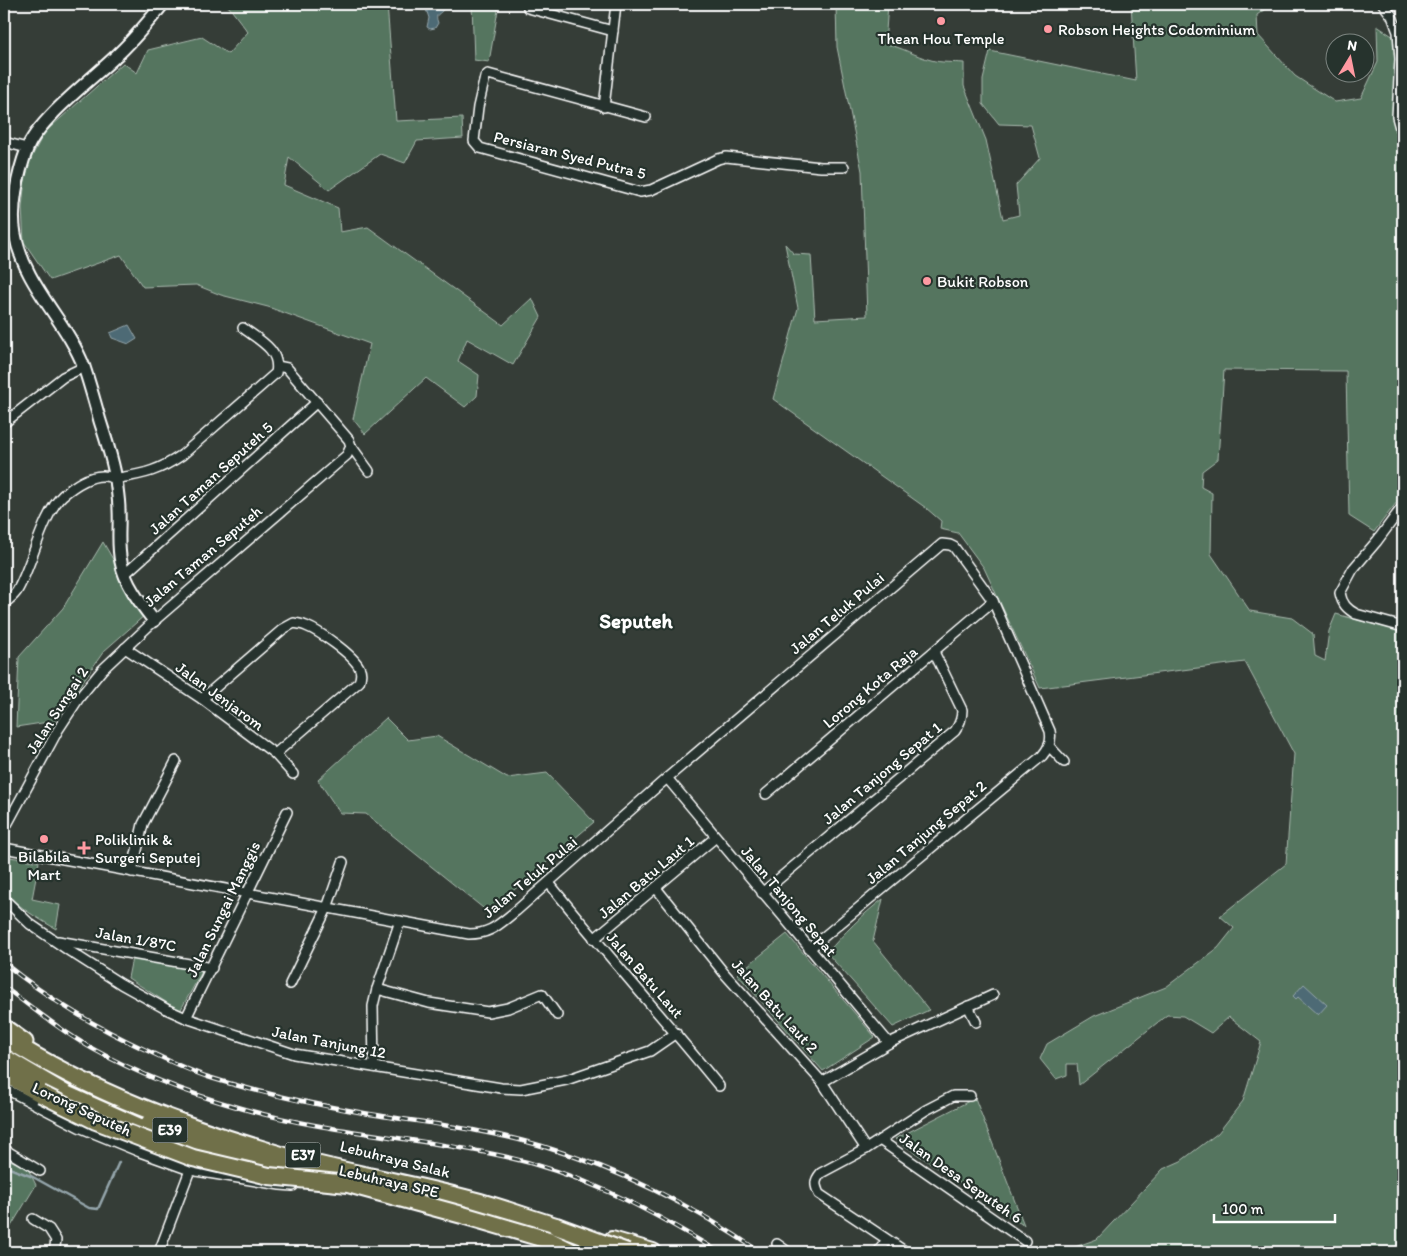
<svg xmlns="http://www.w3.org/2000/svg" width="1407" height="1256" viewBox="0 0 1407 1256" font-family="Itim,sans-serif">
<style>
.green{fill:#54755f;stroke:#aabaaf}
.water{fill:#4e6a74;stroke:#95a6ac}
.lines{fill:none;stroke-linecap:round;stroke-linejoin:round}
.stream{stroke:#95a6ac;stroke-width:2.5}
.minor-casing{stroke:#fff;stroke-width:12}
.tertiary-casing{stroke:#fff;stroke-width:15}
.trunk-casing{stroke:#fff;stroke-width:19}
.motorway-casing{stroke:#fff;stroke-width:20}
.minor{stroke:#26332d;stroke-width:9}
.tertiary{stroke:#26332d;stroke-width:11}
.trunk{stroke:#70704a;stroke-width:15}
.motorway{stroke:#70704a;stroke-width:16}
.rail-casing{stroke:#fff;stroke-width:4.5}
.rail{stroke:#26332d;stroke-width:2.5;stroke-dasharray:8;stroke-linecap:butt}
.motorway-bridge-casing{stroke:#fff;stroke-width:20;stroke-linecap:butt}
.motorway-bridge{stroke:#70704a;stroke-width:16}
.poi-dot{fill:#ff9aa2;stroke:#26332d;stroke-width:2}
.labels{text-anchor:middle;dominant-baseline:central;stroke-width:4.5;stroke-linejoin:round;paint-order:stroke}
.shield{fill:#26332d;stroke:#bec2c0;stroke-width:1}
.shield-label{font-size:15px;font-weight:bold;fill:#fff}
.poi-label{font-size:16px;fill:#fff;stroke:#26332d;text-anchor:start}
.street-label{font-size:16px;fill:#fff;stroke:#26332d}
.district-label{font-size:21px;font-weight:bold;fill:#fff;stroke:#26332d}
</style>
<rect width="100%" height="100%" fill="#353d37"/>
<filter id="ink" filterUnits="userSpaceOnUse"><feTurbulence type="fractalNoise" baseFrequency=".02" numOctaves="2"/><feDisplacementMap in="SourceGraphic" scale="10" xChannelSelector="R" yChannelSelector="G"/><feConvolveMatrix kernelMatrix="1 2 1 2 8 2 1 2 1" color-interpolation-filters="sRGB"/></filter>
<g filter="url(#ink)">
<g class="green">
<polygon points="224,4 387,4 396,121 462,118 463,138 417,141 405,163 380,154 329,190 289,157 284,185 338,208 340,232 368,227 503,325 532,298 541,317 513,365 467,339 458,361 479,375 477,396 465,407 426,378 365,434 353,419 370,344 268,307 221,295 196,285 143,287 121,255 50,280 24,242 22,208 26,168 44,133 123,63 137,73 148,50 202,37 228,54 248,32 229,7"/>
<polygon points="472,4 499,4 489,62 474,60"/>
<path d="M836 4H888L885 44C902 47 915 56 931 60 941 63 953 62 964 63V86L986 140 1003 219 1019 215 1016 185 1040 158 1031 125 999 124 983 104V80L990 51 1136 81 1131 4H1272L1257 15 1258 35 1295 76 1335 102 1361 98 1378 62 1377 26 1397 39 1403 38V494L1374 532 1349 516 1346 371 1224 370 1218 459 1202 471 1201 487 1212 493 1211 554 1250 611 1292 618 1313 634 1315 656 1325 661 1329 631 1336 614 1403 632V1252L1064 1251 1097 1239 1163 1169 1181 1161 1218 1133 1243 1101 1261 1042 1229 1017 1211 1033 1183 1016 1167 1015 1079 1085 1077 1064H1067V1075L1056 1079 1040 1059 1047 1044 1094 1016 1166 987 1218 948 1234 928 1220 916 1286 864 1294 754 1245 662 1040 688 984 568 958 533 940 529 941 521 926 508 773 399 798 308 785 244 794 254 811 255 815 319 867 316 862 171 837 47Z"/>
<polygon points="103,542 145,615 104,651 55,721 16,727 19,657 63,608"/>
<polygon points="386,718 408,740 437,736 507,778 547,773 594,822 488,912 366,814 340,813 318,780"/>
<path d="M4 856 39 862 32 899 60 905 56 929C38 918 14 906 4 888Z"/>
<path d="M883 899 873 941 929 1010 893 1027 827 953C844 933 862 915 883 899Z"/>
<polygon points="787,934 875,1037 823,1071 737,974"/>
<polygon points="132,958 204,968 180,1011 128,978"/>
<polygon points="975,1098 1024,1225 1014,1220 895,1139"/>
<polygon points="4,1157 28,1169 36,1185 4,1238"/>
</g>
<g class="water">
<path d="M429 4 444 5V8C440 16 434 12 438 23L435 28 430 29 427 27 429 18 426 9Z"/>
<polygon points="129,325 137,339 129,344 112,338 110,333"/>
<polygon points="1304,984 1327,1005 1318,1015 1298,997 1296,999 1293,996"/>
</g>
<g class="lines">
<polyline class="stream" points="4,1166 33,1177 89,1208 98,1209 119,1162"/>
<defs>
<g id="minor">
<polyline points="528,4 528,8 613,31"/>
<polyline points="1383,4 1392,16 1398,32 1400,59 1397,117 1403,139"/>
<polyline points="604,107 616,4"/>
<polyline points="646,117 488,74 485,77 478,107 474,141 480,148 640,192 651,190 718,159 726,157 821,167 844,167"/>
<polyline points="4,142 27,148"/>
<polyline points="277,366 287,368 349,440 351,446 369,471"/>
<polyline points="4,423 63,377 84,367"/>
<path d="M1403 506 1377 541 1353 569 1340 593C1342 604 1347 609 1356 614L1403 627"/>
<polyline points="125,574 317,402"/>
<path d="M4 604C8 600 14 596 17 591 32 566 42 514 63 495 74 486 89 475 104 476 109 476 113 479 119 478 145 474 160 470 182 455L276 373C281 350 259 340 243 328"/>
<polyline points="125,648 202,699 275,754 293,774"/>
<path d="M202 699 283 629 294 623C298 624 302 624 306 626 319 631 352 654 359 667 362 672 361 677 359 682L275 754"/>
<polyline points="1049,746 1064,762"/>
<polyline points="667,778 889,1043"/>
<polyline points="766,794 993,601"/>
<polyline points="4,830 58,730 79,698 102,670 154,621 347,455 351,446"/>
<path d="M4 848 469 934C491 934 499 924 516 911L667 778 942 544 950 545 954 547 993 601 1050 731C1052 741 1049 748 1042 756L809 949"/>
<polyline points="132,872 143,824 176,761"/>
<path d="M549 883C604 952 663 1017 719 1086"/>
<polyline points="656,888 724,973 822,1082 866,1149"/>
<path d="M762 893 955 731C960 724 962 718 962 710L934 652"/>
<polyline points="4,899 30,924 71,952 121,984 166,1009 186,1018 294,1054 501,1088 521,1089 566,1080 650,1051 676,1033"/>
<polyline points="594,939 716,837"/>
<polyline points="58,941 212,968"/>
<polyline points="290,984 327,908 343,862"/>
<polyline points="377,989 429,1003 488,1012 508,1008 542,994 557,1015"/>
<polyline points="968,1006 976,1022"/>
<polyline points="186,1018 287,812"/>
<polyline points="374,1067 373,1006 377,989 400,921"/>
<polyline points="822,1082 889,1043 993,995"/>
<polyline points="4,1088 79,1127 140,1152 190,1170 280,1185 293,1186"/>
<polyline points="880,1140 1025,1241"/>
<polyline points="4,1149 40,1171"/>
<polyline points="33,1219 49,1229 56,1240 54,1252"/>
<polyline points="777,1244 788,1252"/>
<polyline points="159,1252 190,1170"/>
<polyline points="878,1252 887,1240"/>
<path d="M906 1252 819 1194C815 1185 814 1181 821 1173L866 1149 926 1110 953 1096H970"/>
</g>
<path id="tertiary" d="M154 621C141 604 125 584 121 562 117 544 120 528 119 510 119 500 117 489 116 480 113 460 106 440 100 421 95 403 90 385 84 367 66 320 24 285 15 234 10 209 18 173 27 149 38 120 92 79 115 57 133 41 148 22 163 4"/>
<g id="trunk">
<polyline points="4,1027 25,1042"/>
<polyline points="4,1057 67,1094 148,1130 190,1147"/>
</g>
<g id="motorway">
<path d="M4 1037C90 1092 187 1128 285 1156 349 1174 416 1184 480 1202 505 1209 530 1218 556 1226L567 1232"/>
<polyline points="4,1073 41,1094"/>
<polyline points="150,1122 221,1150 314,1176"/>
<polyline points="612,1240 653,1252"/>
</g>
</defs>
<use href="#minor" class="minor-casing"/>
<use href="#tertiary" class="tertiary-casing"/>
<use href="#trunk" class="trunk-casing"/>
<use href="#motorway" class="motorway-casing"/>
<use href="#minor" class="minor"/>
<use href="#tertiary" class="tertiary"/>
<use href="#trunk" class="trunk"/>
<use href="#motorway" class="motorway"/>
<defs>
<g id="rail">
<path d="M4 963C50 1000 94 1026 148 1051 167 1060 187 1070 208 1077 259 1093 312 1104 364 1113 424 1123 485 1129 542 1146 621 1170 692 1205 760 1252"/>
<path d="M4 987C33 1008 62 1032 93 1049 138 1074 187 1093 237 1107 320 1132 408 1136 493 1154 578 1171 645 1207 719 1252"/>
</g>
</defs>
<use href="#rail" class="rail-casing"/>
<use href="#rail" class="rail"/>
<defs>
<g id="motorway-bridge">
<polyline points="41,1094 96,1121 193,1158 269,1176 348,1184 466,1216 548,1240 572,1252"/>
<polyline points="556,1226 627,1252"/>
</g>
</defs>
<use href="#motorway-bridge" class="motorway-bridge-casing"/>
<use href="#motorway-bridge" class="motorway-bridge"/>
</g>
</g>
<g class="poi-dot">
<circle cx="941" cy="21" r="5"/>
<circle cx="1048" cy="29" r="5"/>
<circle cx="927" cy="281" r="5"/>
<circle cx="44" cy="839" r="5"/>
<path d="M81.5 840.5h5v5h5v5h-5v5h-5v-5h-5v-5h5z"/>
</g>
<g class="labels">
<g class="shield">
<rect x="152.5" y="1117.5" width="35" height="25" rx="4"/>
<rect x="285.5" y="1142.5" width="35" height="25" rx="4"/>
</g>
<g class="shield-label">
<text x="170" y="1130">E39</text>
<text x="303" y="1155">E37</text>
</g>
<g class="poi-label">
<text x="1058" y="29">Robson Heights Codominium</text>
<text x="941" y="38" text-anchor="middle">Thean Hou Temple</text>
<text x="937" y="281">Bukit Robson</text>
<text x="95" y="839">Poliklinik &amp;<tspan x="95" dy="18">Surgeri Seputej</tspan></text>
<text x="44" y="856" text-anchor="middle">Bilabila<tspan x="44" dy="18">Mart</tspan></text>
</g>
<g class="street-label">
<text transform="translate(570 155) rotate(14)">Persiaran Syed Putra 5</text>
<text transform="translate(211 478) rotate(-42)">Jalan Taman Seputeh 5</text>
<text transform="translate(203 556) rotate(-40)">Jalan Taman Seputeh</text>
<text transform="translate(837 613) rotate(-40)">Jalan Teluk Pulai</text>
<text transform="translate(870 687) rotate(-40)">Lorong Kota Raja</text>
<text transform="translate(220 696) rotate(36)">Jalan Jenjarom</text>
<text transform="translate(57 710) rotate(-57)">Jalan Sungai 2</text>
<text transform="translate(882 773) rotate(-40)">Jalan Tanjong Sepat 1</text>
<text transform="translate(926 832) rotate(-40)">Jalan Tanjung Sepat 2</text>
<text transform="translate(530 877) rotate(-40)">Jalan Teluk Pulai</text>
<text transform="translate(646 877) rotate(-40)">Jalan Batu Laut 1</text>
<text transform="translate(789 901) rotate(50)">Jalan Tanjong Sepat</text>
<text transform="translate(223 909) rotate(-64)">Jalan Sungai Manggis</text>
<text transform="translate(136 939) rotate(10)">Jalan 1/87C</text>
<text transform="translate(645 975) rotate(49)">Jalan Batu Laut</text>
<text transform="translate(775 1006) rotate(48)">Jalan Batu Laut 2</text>
<text transform="translate(329 1042) rotate(11)">Jalan Tanjung 12</text>
<text transform="translate(82 1109) rotate(25)">Lorong Seputeh</text>
<text transform="translate(395 1159) rotate(14)">Lebuhraya Salak</text>
<text transform="translate(961 1178) rotate(35)">Jalan Desa Seputeh 6</text>
<text transform="translate(389 1181) rotate(13)">Lebuhraya SPE</text>
</g>
<g class="district-label">
<text x="636" y="620">Seputeh</text>
</g>
</g>
<rect width="1407" height="1256" fill="none" stroke="#26332d" stroke-width="20"/>
<rect x="10" y="10" width="1387" height="1236" fill="none" stroke="#fff" stroke-width="2" filter="url(#ink)"/>
<g transform="translate(1350 58) rotate(10)"><circle r="24" fill="#26332d" stroke="#7d8581"/>
<path d="M0-4L9 19L0 12L-9 19Z" fill="#ff9aa2"/>
<text y="-8" font-size="14" font-weight="bold" text-anchor="middle" fill="#ffffff">N</text>
</g>
<path d="M1214 1214v8h121v-8" fill="none" stroke="#ffffff" stroke-width="2.5"/>
<text x="1222" y="1214" font-size="15" fill="#ffffff" stroke="#26332d" stroke-width="4" paint-order="stroke">100 m</text>
</svg>
